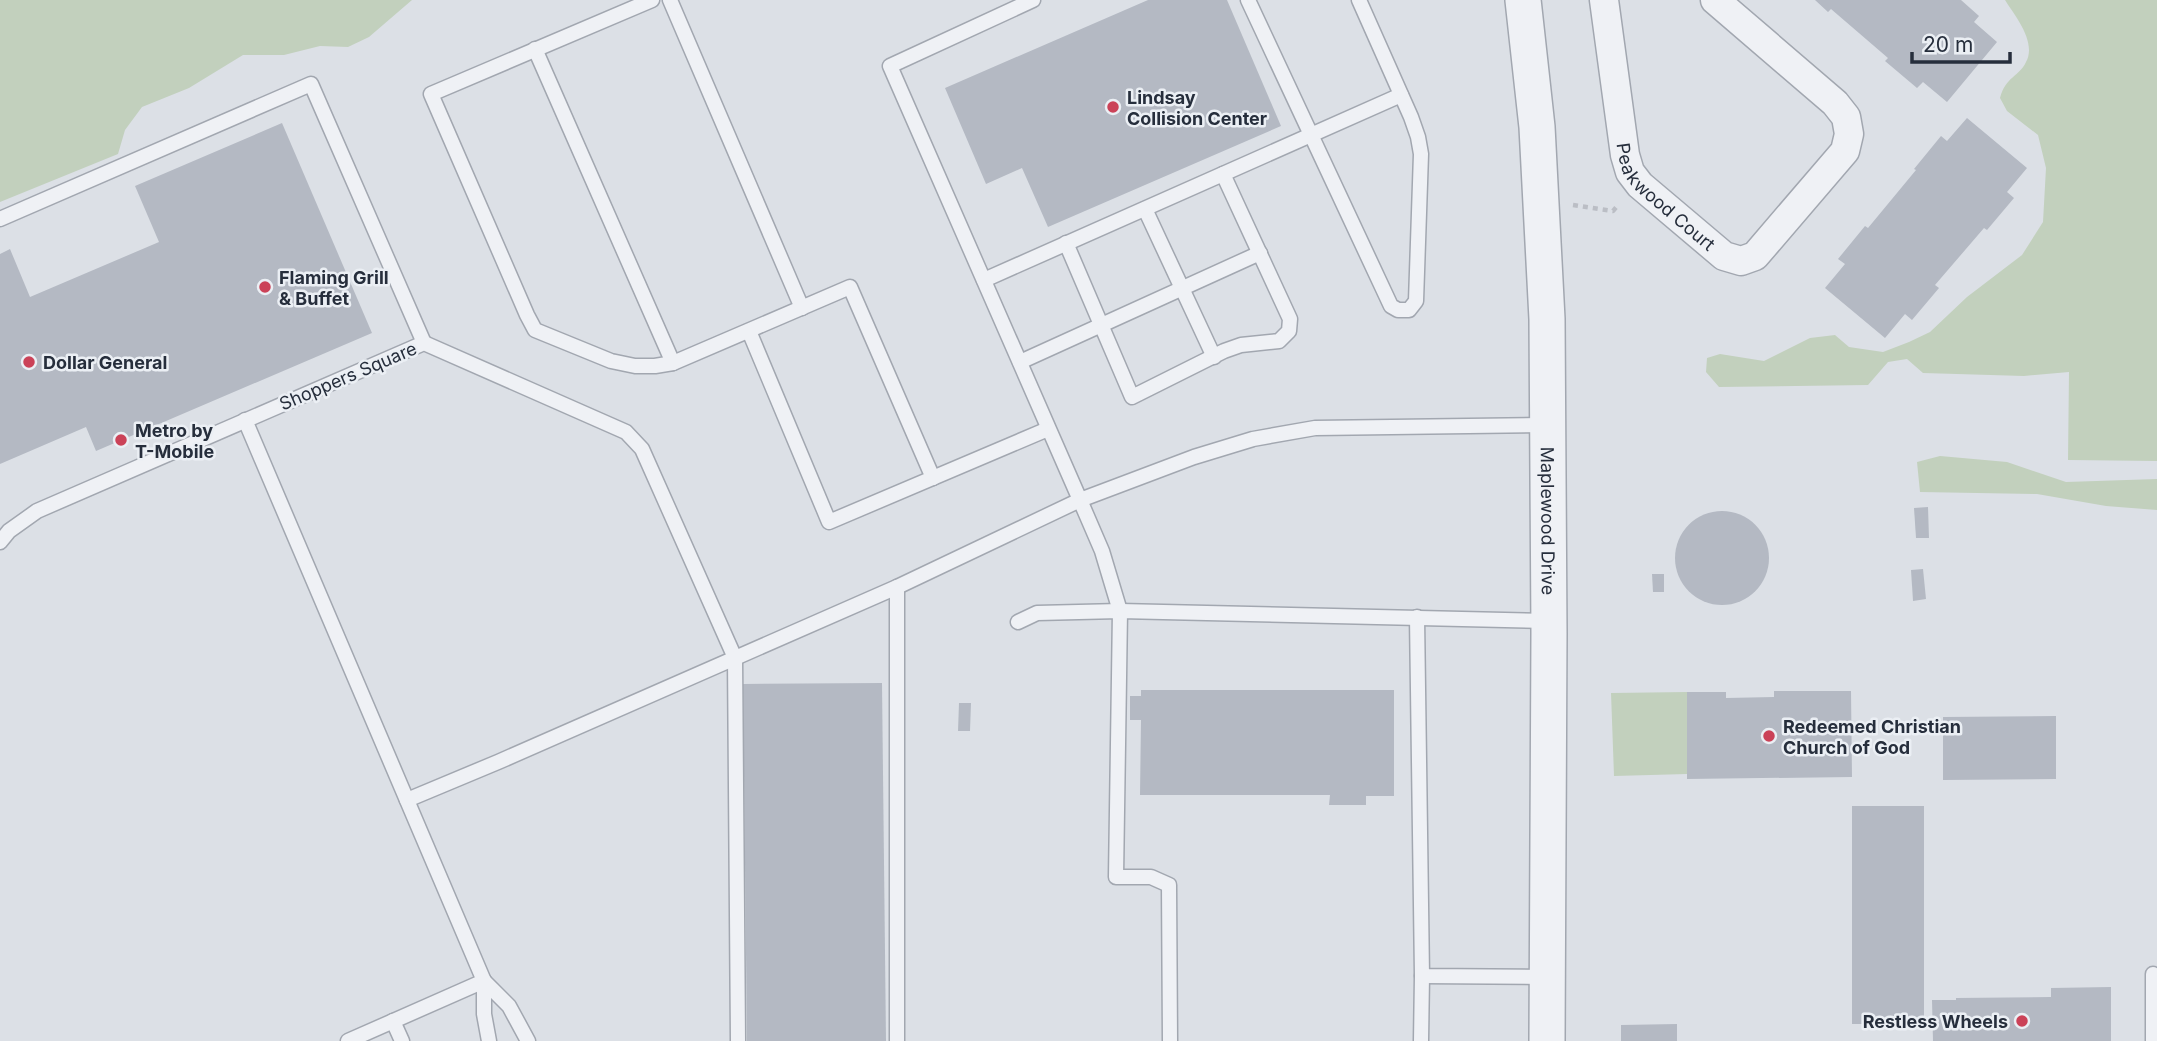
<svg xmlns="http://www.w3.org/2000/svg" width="2157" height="1041" viewBox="0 0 2157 1041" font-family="Inter,sans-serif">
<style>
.green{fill:#c2d0bd}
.building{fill:#b4b9c3}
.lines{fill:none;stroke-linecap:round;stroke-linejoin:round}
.service-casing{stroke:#a2a7b0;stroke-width:17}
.minor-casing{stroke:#a2a7b0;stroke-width:31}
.tertiary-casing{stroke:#a2a7b0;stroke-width:38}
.path{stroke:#bbbec5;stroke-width:4.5;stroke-dasharray:5 5;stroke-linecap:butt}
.service{stroke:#eff1f5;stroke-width:14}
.minor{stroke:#eff1f5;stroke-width:28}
.tertiary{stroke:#eff1f5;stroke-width:35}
.poi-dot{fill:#cb4258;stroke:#ebeff4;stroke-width:2.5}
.labels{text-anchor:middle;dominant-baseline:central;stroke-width:5;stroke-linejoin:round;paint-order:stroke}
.poi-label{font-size:18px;font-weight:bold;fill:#262e3c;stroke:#ebeff4;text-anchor:start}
.street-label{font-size:18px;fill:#262e3c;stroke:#ebeff4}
</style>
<rect width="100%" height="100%" fill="#dce0e6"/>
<g class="green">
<polygon points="0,0 412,0 369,37 348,47 320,46 284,55 243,55 189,88 142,107 125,130 118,154 0,202"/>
<path d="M2005 0H2157V461L2068 460 2069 372 2024 376 1923 373 1907 359 1888 362 1868 385 1719 387 1706 372 1707 358 1720 354 1764 361 1810 338 1835 335 1849 347 1883 352 1909 342 1930 332 1967 297 2022 255 2043 222 2046 168 2038 135 2007 111 2000 98C2006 76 2019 77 2026 62 2037 42 2015 16 2005 0Z"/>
<polygon points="1940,456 2007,462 2066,482 2157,479 2157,510 2106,506 2037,494 1920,492 1917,462"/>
<polygon points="1687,692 1687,774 1614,776 1611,693"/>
</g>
<g class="building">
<polygon points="1148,0 1227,0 1281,126 1048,227 1022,168 986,184 945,88"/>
<polygon points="1815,0 1961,0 1979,16 1974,22 1997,42 1947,102 1923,82 1917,88 1885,61 1888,58 1831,9 1828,12"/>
<polygon points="1967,118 2027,168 2007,192 2014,198 1987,230 1984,228 1935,285 1939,288 1912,320 1905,314 1885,338 1825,288 1845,264 1838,259 1865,226 1868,228 1916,170 1914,169 1941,136 1947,141"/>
<polygon points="282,123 372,333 96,451 86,427 0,464 0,254 10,249 30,297 159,242 135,186"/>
<polygon points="1928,507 1929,538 1916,538 1914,508"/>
<circle cx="1722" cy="558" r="47"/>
<polygon points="1923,569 1926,599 1913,601 1911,570"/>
<polygon points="1652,574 1664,574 1664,592 1653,592"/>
<polygon points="882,683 886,1041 747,1041 743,684"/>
<polygon points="1141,690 1394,690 1394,796 1366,796 1366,805 1329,805 1330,795 1140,795 1141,720 1130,720 1130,696 1141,696"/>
<polygon points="1774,691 1851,691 1852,777 1687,779 1687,692 1726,692 1726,698 1774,697"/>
<polygon points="959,703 971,703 970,731 958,731"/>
<polygon points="2056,716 2056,779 1943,780 1943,717"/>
<rect x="1852" y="806" width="72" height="218"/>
<polygon points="2111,987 2111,1041 1933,1041 1932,1000 1956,1000 1956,998 2051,997 2051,988"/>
<polygon points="1677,1024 1677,1041 1621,1041 1621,1025"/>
</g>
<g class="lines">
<defs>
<g id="service">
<polyline points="652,0 431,94 527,315 535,330 611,361 635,366 655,366 673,363 850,287 933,478"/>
<polyline points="670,0 802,308"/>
<polyline points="1033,0 890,66 1080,500 1102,551 1120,611 1116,877 1151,877 1169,885 1170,1041"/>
<polyline points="1248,0 1391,306 1398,310 1409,310 1416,301 1421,154 1418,137 1411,117 1359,0"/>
<polyline points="535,49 673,363"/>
<polyline points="1145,209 1214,357"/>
<polyline points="0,219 311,84 424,343"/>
<polyline points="1066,243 1132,397 1224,351 1241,345 1279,341 1289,331 1290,319 1223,174"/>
<polyline points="984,280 1401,95"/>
<polyline points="749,331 829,522 1048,429"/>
<polyline points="1020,362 1260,253"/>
<polyline points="245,420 484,981 484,1014 489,1041"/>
<polyline points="0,542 9,531 37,511 424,343 626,432 642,449 735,658 738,1041"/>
<polyline points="1417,617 1422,976 1546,977"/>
<polyline points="1018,622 1037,613 1120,611 1549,621"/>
<polyline points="407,800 498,762 897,587 1080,500 1194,457 1253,439 1315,428 1547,425"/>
<polyline points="484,981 509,1006 528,1041"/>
<polyline points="393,1021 402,1041"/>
<polyline points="348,1041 484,981"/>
<polyline points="897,1041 897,587"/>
<polyline points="1421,1041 1422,976"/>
<polyline points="2153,1041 2153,974"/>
</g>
<g id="minor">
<path id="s1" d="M1604 0 1625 155 1630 172 1640 185 1724 256 1741 261 1755 256 1845 151 1849 134 1846 117 1835 103 1715 0"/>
</g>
<g id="tertiary">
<path id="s2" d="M1523 0 1537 127 1547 319 1549 633 1547 1041"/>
</g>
</defs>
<use href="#service" class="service-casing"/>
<use href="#minor" class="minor-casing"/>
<use href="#tertiary" class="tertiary-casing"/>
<polyline class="path" points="1573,205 1613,211 1619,204"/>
<use href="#service" class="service"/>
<use href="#minor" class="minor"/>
<use href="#tertiary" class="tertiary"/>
</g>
<g class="poi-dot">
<circle cx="1113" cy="107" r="7"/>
<circle cx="265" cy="287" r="7"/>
<circle cx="29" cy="362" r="7"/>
<circle cx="121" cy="440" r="7"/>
<circle cx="1769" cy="736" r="7"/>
<circle cx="2022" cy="1021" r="7"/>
</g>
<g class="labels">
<g class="poi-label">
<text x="1127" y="97">Lindsay<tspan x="1127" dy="21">Collision Center</tspan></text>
<text x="279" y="277">Flaming Grill<tspan x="279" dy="21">&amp; Buffet</tspan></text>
<text x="43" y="362">Dollar General</text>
<text x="135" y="430">Metro by<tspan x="135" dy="21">T-Mobile</tspan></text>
<text x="1783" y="726">Redeemed Christian<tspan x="1783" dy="21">Church of God</tspan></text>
<text x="2008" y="1021" text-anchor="end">Restless Wheels</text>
</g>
<g class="street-label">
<text stroke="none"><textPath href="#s1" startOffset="215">Peakwood Court</textPath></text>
<text transform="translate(348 376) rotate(-23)">Shoppers Square</text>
<text stroke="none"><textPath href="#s2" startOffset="522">Maplewood Drive</textPath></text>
</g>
</g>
<path d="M1912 52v10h98v-10" fill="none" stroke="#262e3c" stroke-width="3.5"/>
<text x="1923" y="52" font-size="21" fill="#262e3c" stroke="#ebeff4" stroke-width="5" paint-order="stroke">20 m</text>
</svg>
